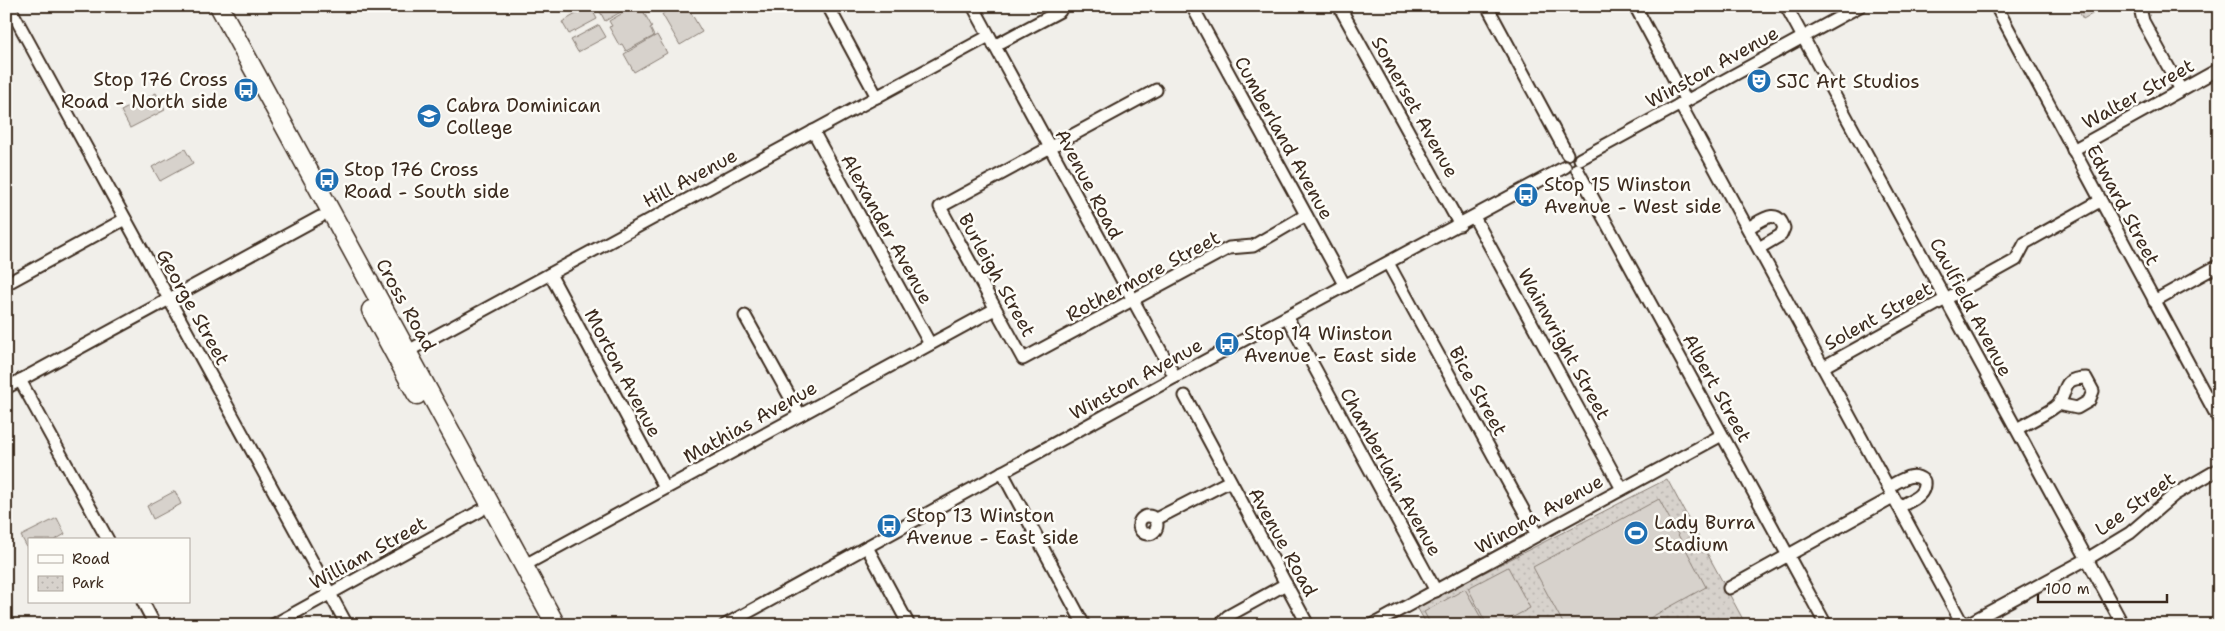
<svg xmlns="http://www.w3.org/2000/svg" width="2225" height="631" viewBox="0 0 2225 631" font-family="'Shantell Sans',sans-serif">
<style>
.park{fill:url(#park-dots);stroke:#897e75}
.pitch{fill:#d7d2cc;stroke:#897e75}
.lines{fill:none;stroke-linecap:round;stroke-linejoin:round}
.minor-casing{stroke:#3b2a1e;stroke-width:15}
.highway-casing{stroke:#3b2a1e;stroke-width:21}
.minor{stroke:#fdfcf7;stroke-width:11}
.highway{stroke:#fdfcf7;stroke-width:18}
.labels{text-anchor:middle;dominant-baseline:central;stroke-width:5;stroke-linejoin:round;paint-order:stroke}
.street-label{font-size:19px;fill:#3b2a1e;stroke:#fdfcf7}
.poi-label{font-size:19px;fill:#3b2a1e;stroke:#fdfcf7;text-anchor:start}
</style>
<defs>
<pattern id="park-dots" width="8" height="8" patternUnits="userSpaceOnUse" patternTransform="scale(1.25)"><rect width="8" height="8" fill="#d7d2cc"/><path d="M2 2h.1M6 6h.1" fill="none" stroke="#b9b4af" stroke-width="1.8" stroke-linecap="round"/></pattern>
</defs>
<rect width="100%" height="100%" fill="#f1efea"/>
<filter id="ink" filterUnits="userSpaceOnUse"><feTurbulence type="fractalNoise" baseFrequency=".02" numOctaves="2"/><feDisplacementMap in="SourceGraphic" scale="10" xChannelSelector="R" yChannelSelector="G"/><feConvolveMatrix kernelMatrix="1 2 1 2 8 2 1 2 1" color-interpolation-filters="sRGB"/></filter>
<g filter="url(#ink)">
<g class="park">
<polygon points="2076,6 2107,6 2083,19"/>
<polygon points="1667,479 1746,625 1427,625 1417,607"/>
</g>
<g class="pitch">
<polygon points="590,6 597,19 569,34 562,22"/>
<polygon points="597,6 631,6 605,21"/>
<polygon points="635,6 638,6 640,10 642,9 652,27 650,28 654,36 626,51 622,44 619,45 609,27 612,26 609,21"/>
<polygon points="676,6 687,6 702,32 680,45 662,14"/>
<polygon points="599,25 606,37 578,52 571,40"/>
<polygon points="657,35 667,53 634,72 624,54"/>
<polygon points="156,93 165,110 130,128 121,111"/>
<polygon points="185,149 193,163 160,181 152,167"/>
<polygon points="175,491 181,504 153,519 147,506"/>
<polygon points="1659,499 1706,587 1637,625 1564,625 1533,567"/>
<polygon points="57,518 65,534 55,540 29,540 29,551 21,536"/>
<polygon points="1508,567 1530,608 1499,625 1487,625 1468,588"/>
<polygon points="1465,589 1485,625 1431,625 1424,612"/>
</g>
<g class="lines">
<defs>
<g id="minor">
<polyline points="9,6 347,625"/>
<polyline points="828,6 877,97"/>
<polyline points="973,6 1175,377"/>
<polyline points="1192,6 1345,286"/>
<polyline points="1339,6 1460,225"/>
<polyline points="1487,6 1567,154"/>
<polyline points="1635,6 1686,101"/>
<polyline points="1786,6 2123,625"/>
<polyline points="1996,6 2219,420"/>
<polyline points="2142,6 2141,12 2143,21 2181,90"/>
<polyline points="994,46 1060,11 1057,6"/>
<polyline points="1156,90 940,207 1023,359 1229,248 1253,246 1306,215"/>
<polyline points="1680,104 1963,625"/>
<polyline points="813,131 930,344"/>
<polyline points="2073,150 2219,69"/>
<polyline points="1580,159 1860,6"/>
<polyline points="1577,169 1826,625"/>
<polyline points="1474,217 1622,489"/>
<path d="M1748 228C1761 221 1777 206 1784 228L1781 235 1759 248"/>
<polyline points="1388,263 1537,535"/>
<polyline points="550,274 665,488"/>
<polyline points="6,284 125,219"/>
<polyline points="2154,301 2219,265"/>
<polyline points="745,316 800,415"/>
<polyline points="1287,317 1436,591"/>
<polyline points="408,351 989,36"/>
<polyline points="1823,367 2016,260 2025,243 2100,201"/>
<polyline points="20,380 108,540"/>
<polyline points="6,388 320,217"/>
<polyline points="1185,396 1308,625"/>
<path d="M2017 429C2026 423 2051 412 2058 404 2069 392 2059 378 2086 378L2093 391 2089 401 2077 408 2058 404"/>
<polyline points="1002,472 1084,625"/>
<path d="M1888 487C1901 481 1911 470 1924 481 1926 496 1911 500 1899 507"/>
<circle cx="1148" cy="525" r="9"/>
<polyline points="1156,519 1230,481"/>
<polyline points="867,547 909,625"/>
<polyline points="523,566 995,309"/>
<polyline points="1729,588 1893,497"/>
<polyline points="143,602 155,625"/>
<polyline points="273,625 480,511"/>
<polyline points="725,625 1175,377 1565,167"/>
<polyline points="1219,625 1228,616 1286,584"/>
<polyline points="1372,625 1722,435"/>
<polyline points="1965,625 2087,559 2130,533 2174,495 2219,469"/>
</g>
<g id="highway">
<polyline points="219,6 556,625"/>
<polyline points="371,310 417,395"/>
</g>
</defs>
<use href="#minor" class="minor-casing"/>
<use href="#highway" class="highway-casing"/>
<use href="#minor" class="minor"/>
<use href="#highway" class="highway"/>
</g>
</g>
<defs>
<symbol id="theatre-disc" viewBox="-11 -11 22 22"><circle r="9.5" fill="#1f6fb2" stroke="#fdfcf7"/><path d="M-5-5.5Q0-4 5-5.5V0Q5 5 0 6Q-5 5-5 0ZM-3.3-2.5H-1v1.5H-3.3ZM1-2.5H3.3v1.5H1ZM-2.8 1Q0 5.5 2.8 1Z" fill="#fff"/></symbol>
<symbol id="bus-disc" viewBox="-11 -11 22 22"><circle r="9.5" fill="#1f6fb2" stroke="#fdfcf7"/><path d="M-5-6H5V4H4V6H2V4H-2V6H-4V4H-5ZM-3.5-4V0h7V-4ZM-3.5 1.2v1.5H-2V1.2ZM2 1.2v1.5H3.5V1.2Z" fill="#fff"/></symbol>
<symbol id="school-disc" viewBox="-11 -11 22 22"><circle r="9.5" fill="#1f6fb2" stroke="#fdfcf7"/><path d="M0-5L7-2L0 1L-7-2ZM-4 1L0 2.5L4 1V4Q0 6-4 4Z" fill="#fff"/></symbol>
<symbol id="stadium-disc" viewBox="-11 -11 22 22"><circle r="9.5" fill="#1f6fb2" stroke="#fdfcf7"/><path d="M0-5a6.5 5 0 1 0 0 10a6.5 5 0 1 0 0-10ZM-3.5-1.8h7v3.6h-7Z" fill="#fff"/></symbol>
</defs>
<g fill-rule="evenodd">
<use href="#theatre-disc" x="1745" y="67" width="28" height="28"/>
<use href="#bus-disc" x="232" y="76" width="28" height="28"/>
<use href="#school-disc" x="415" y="102" width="28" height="28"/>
<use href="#bus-disc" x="313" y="166" width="28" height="28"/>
<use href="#bus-disc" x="1512" y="181" width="28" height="28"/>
<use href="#bus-disc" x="1213" y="330" width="28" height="28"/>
<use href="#bus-disc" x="875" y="512" width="28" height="28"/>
<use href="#stadium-disc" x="1622" y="519" width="28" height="28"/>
</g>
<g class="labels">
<g class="street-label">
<text transform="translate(1712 67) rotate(-29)">Winston Avenue</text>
<text transform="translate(2138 94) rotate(-29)">Walter Street</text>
<text transform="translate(1415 107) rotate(61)">Somerset Avenue</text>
<text transform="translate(1284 138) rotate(61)">Cumberland Avenue</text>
<text transform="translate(690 178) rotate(-28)">Hill Avenue</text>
<text transform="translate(1089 184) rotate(62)">Avenue Road</text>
<text transform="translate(2123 205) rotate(62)">Edward Street</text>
<text transform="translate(887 229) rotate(61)">Alexander Avenue</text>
<text transform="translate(997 275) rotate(61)">Burleigh Street</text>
<text transform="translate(1143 276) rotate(-28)">Rothermore Street</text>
<text transform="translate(406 305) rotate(61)">Cross Road</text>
<text transform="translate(193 307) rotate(61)">George Street</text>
<text transform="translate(1971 307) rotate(62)">Caulfield Avenue</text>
<text transform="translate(1878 316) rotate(-29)">Solent Street</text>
<text transform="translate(1564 344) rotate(61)">Wainwright Street</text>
<text transform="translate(623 373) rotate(62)">Morton Avenue</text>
<text transform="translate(1136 379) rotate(-29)">Winston Avenue</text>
<text transform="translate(1717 388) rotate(61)">Albert Street</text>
<text transform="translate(1478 391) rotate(61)">Bice Street</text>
<text transform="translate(750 422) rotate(-29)">Mathias Avenue</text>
<text transform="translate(1391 472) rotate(61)">Chamberlain Avenue</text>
<text transform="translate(2135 504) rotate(-36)">Lee Street</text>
<text transform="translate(1539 514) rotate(-29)">Winona Avenue</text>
<text transform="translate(1283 542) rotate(61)">Avenue Road</text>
<text transform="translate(368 553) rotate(-29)">William Street</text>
</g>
<g class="poi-label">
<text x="228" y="79" text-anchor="end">Stop 176 Cross<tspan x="228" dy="22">Road - North side</tspan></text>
<text x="1776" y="81">SJC Art Studios</text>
<text x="446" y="105">Cabra Dominican<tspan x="446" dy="22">College</tspan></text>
<text x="344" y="169">Stop 176 Cross<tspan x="344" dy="22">Road - South side</tspan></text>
<text x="1544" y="184">Stop 15 Winston<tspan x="1544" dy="22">Avenue - West side</tspan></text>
<text x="1244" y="333">Stop 14 Winston<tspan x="1244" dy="22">Avenue - East side</tspan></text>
<text x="906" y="515">Stop 13 Winston<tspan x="906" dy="22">Avenue - East side</tspan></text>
<text x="1654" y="522">Lady Burra<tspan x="1654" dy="22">Stadium</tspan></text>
</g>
</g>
<rect width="2225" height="631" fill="none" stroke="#fdfcf7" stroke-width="25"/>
<rect x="12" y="12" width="2200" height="606" fill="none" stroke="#3b2a1e" stroke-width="2" filter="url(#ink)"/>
<rect x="28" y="538" width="162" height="65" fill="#fdfcf7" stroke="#afa8a0"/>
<rect x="38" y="555" width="25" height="8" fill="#fdfcf7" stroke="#afa8a0"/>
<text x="72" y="564" font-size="15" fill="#3b2a1e">Road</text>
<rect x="38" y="576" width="25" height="15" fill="url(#park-dots)" stroke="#afa8a0"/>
<text x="72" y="588" font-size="15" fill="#3b2a1e">Park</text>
<path d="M2038 594v8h129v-8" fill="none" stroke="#3b2a1e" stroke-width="2.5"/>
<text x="2045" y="594" font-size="15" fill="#3b2a1e" stroke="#fdfcf7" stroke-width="4" paint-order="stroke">100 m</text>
</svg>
